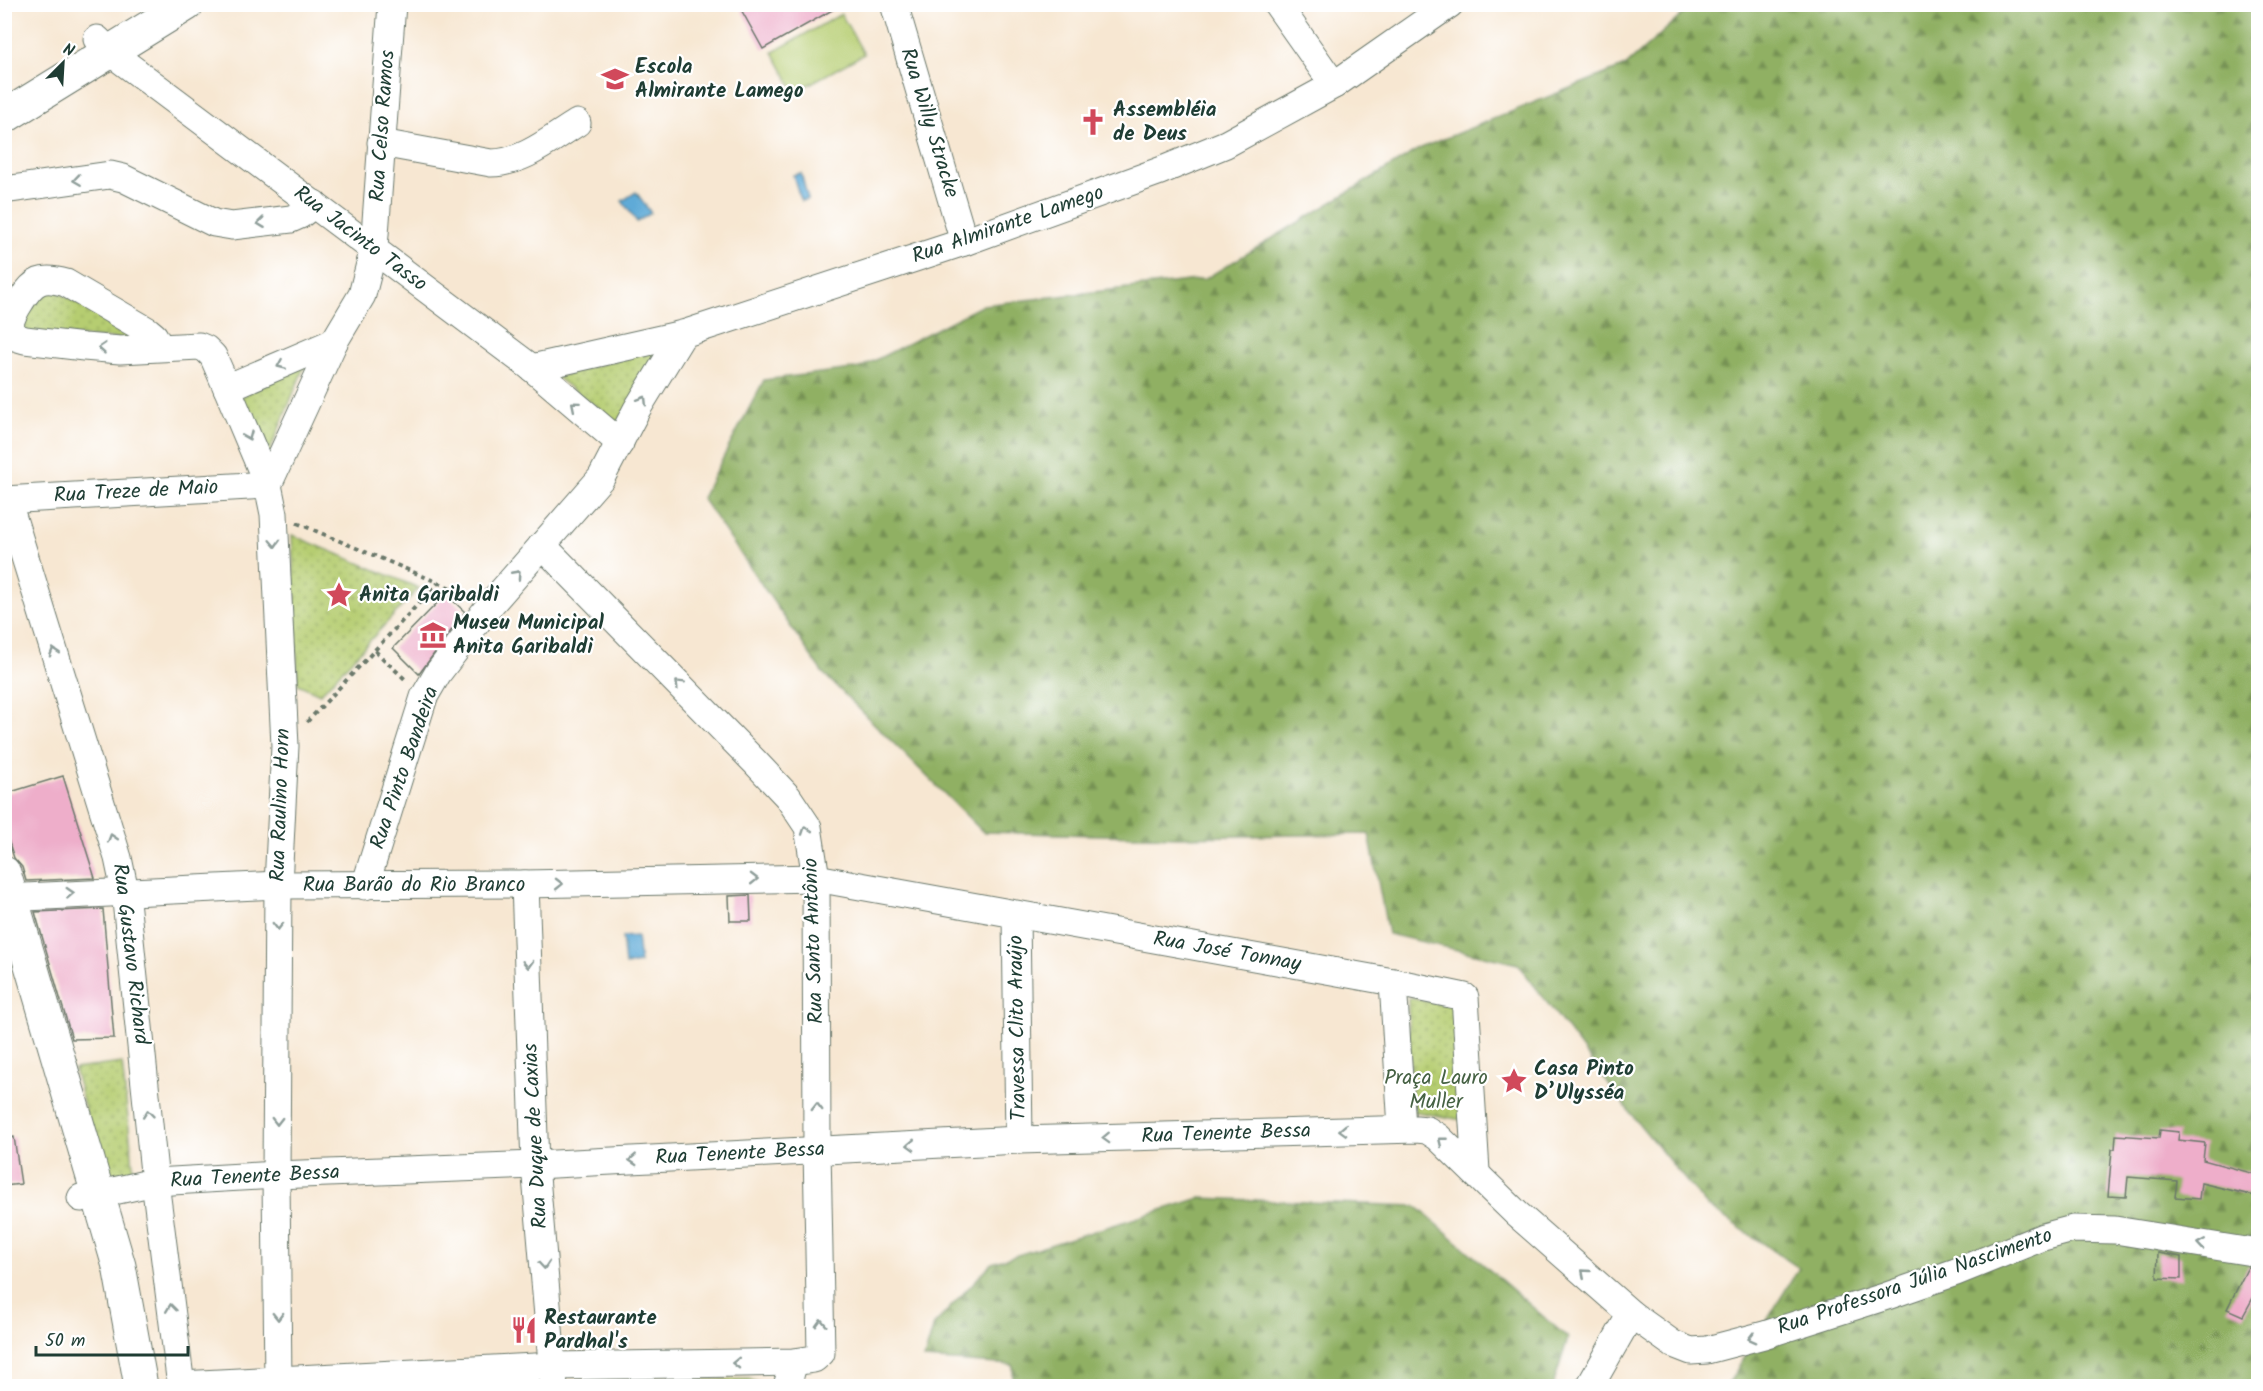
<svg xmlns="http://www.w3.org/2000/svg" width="2263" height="1391" viewBox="0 0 2263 1391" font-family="Kalam,sans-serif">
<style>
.grass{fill:url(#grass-dots);stroke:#6a8552;stroke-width:1.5}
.forest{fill:url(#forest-firs);stroke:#58764c;stroke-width:1.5}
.garden{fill:#b6cd71;stroke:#6a8552;stroke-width:1.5}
.water{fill:#5faad7;stroke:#3f7486;stroke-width:1.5}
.building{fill:#eeaeca}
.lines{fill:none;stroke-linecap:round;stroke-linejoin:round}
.minor-casing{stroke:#6b786b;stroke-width:29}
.major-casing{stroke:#6b786b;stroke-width:35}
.path{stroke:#6b786b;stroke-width:4;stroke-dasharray:4.5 4.5;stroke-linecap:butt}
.minor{stroke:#fff;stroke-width:27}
.major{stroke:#fff;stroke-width:33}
.oneway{stroke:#8f9e9a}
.labels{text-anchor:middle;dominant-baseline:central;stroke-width:4.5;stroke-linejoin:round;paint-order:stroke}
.poi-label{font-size:21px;font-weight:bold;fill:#1f3d34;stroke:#fff;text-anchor:start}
.street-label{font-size:21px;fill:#1f3d34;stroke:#fff}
.park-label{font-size:21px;fill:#456143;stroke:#fff}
</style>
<defs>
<pattern id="grass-dots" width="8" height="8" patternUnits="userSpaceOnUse" patternTransform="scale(1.5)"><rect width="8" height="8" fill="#b6cd71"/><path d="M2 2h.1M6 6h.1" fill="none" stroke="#93a85e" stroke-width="1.8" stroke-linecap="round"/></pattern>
<pattern id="forest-firs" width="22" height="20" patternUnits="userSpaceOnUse" patternTransform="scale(1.5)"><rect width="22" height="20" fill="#90b063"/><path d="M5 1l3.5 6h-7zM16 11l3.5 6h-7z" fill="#759052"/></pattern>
</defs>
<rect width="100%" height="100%" fill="#fff"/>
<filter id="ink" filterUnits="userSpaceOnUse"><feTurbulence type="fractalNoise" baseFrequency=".0167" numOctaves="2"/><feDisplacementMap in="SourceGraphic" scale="12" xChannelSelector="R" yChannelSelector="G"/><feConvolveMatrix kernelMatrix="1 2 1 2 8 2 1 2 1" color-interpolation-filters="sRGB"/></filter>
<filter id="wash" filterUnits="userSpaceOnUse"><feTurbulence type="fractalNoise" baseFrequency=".008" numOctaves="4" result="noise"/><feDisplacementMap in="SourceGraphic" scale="24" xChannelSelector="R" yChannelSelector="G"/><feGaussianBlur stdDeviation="1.35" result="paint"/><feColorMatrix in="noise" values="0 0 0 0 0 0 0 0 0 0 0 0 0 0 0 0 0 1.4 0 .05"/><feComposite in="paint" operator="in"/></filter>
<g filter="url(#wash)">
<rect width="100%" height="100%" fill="#f7e7d2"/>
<g class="grass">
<polygon points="44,285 147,340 26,334 16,319"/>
<polygon points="666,345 621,425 556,377"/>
<polygon points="306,362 266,461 237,399"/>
<polygon points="292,535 419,588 320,694 298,684"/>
<polygon points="1408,998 1454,1006 1463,1120 1412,1111"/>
<polygon points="122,1063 134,1175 103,1174 74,1069"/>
<polygon points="749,1379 766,1386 567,1386 567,1383"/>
</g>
<g class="forest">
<polygon points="1693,5 2258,5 2258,1322 2255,1327 2258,1338 2258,1386 1727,1386 1799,1268 1706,1205 1635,1119 1518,964 1388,934 1369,834 1179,837 983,832 822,672 702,498 764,380 860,368 983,305 1205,279 1421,148 1625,66"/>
<polygon points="1200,1198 1416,1206 1568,1338 1553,1386 1013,1386 1013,1365 924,1359 934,1325 992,1263"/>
</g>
<polygon class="garden" points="841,14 864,54 795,92 773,52"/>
<g class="water">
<polygon points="801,173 808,199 801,201 793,175"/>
<polygon points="636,192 651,213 637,222 622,201"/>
<polygon points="637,936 640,963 625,965 622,937"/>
</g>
<g id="blocks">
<g class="building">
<polygon points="738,4 843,4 763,49"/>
<polygon points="446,594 465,612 419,674 393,648"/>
<polygon points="63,776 95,878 26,881 22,867 14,858 4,827 4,794"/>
<polygon points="750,895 751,921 730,921 729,896"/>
<polygon points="103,909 114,1038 72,1039 35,912"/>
<polygon points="2160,1130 2179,1132 2178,1140 2205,1143 2203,1160 2259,1175 2259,1197 2201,1183 2199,1199 2175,1197 2177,1181 2128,1177 2126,1197 2108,1196 2112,1149 2115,1149 2116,1135 2159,1138"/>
<polygon points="14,1137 21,1184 4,1186 4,1138"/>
<polygon points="2158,1253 2181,1257 2181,1279 2157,1278"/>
<polygon points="2248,1267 2259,1268 2259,1287 2243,1316 2227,1309"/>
</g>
</g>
</g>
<g filter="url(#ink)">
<use href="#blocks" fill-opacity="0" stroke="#6b786b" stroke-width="1.5"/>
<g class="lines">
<defs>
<g id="minor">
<polyline points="894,4 964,242"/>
<polyline points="1277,4 1334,85"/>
<polyline points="97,39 110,52 532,368 620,443"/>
<path d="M381 143 491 163C523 163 551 139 577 123"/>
<polyline points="4,190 110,175 123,178 214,223 232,226 291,219 300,215 314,204"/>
<path d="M160 348 154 336 148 331 66 283C42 276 34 280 21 301 15 310 11 317 9 327L15 337 25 340 84 347 120 350 199 346 206 349 213 356 227 388 268 485 274 514 285 746 278 885 276 1175 278 1386"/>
<polyline points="532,368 683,334 964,242 1160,171 1226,144 1334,85 1450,4"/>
<polyline points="227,388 334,342"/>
<polyline points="268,485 334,342 362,295 374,248 392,4"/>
<polyline points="7,499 118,858 125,891 155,1182 181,1386"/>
<polyline points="4,500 268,485"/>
<polyline points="525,884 535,1165 554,1386"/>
<polyline points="365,886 424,697 438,673 490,605 601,478 637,409 683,334"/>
<polyline points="4,898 278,885 525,884 816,878 1393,982 1465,997 1476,1171"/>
<polyline points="1016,915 1019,1140"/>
<polyline points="1393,982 1402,1128"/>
<polyline points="81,1198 155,1182 276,1175 535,1165 1019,1140 1416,1129 1427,1130 1438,1137 1517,1214 1631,1314 1673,1344 1691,1351 1707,1350 1764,1335 1887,1296 1956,1272 2043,1237 2073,1229 2115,1230 2258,1253"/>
<polyline points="181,1385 554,1366 794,1362 814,1359 821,1353 817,1149 816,878 808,827 788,797 755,762 542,545"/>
<polyline points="787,1386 794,1362"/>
<polyline points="1590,1386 1631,1314"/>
</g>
<g id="major">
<polyline points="4,117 187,4"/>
<polyline points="4,873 119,1266 141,1386"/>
</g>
</defs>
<use href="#minor" class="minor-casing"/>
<use href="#major" class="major-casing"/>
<g class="path">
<polyline points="297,523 470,596"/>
<polyline points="375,651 407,681"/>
<polyline points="307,722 438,583"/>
</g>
<use href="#minor" class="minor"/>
<use href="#major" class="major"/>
</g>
<defs><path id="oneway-chevron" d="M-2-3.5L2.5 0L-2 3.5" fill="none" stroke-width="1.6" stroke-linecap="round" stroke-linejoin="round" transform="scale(1.5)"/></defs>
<g class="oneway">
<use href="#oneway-chevron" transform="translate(77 180) rotate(172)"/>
<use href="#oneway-chevron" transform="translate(261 223) rotate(173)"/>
<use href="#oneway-chevron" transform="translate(102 348) rotate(-176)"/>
<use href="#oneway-chevron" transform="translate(281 365) rotate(157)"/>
<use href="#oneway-chevron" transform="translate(643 400) rotate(-58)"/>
<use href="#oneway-chevron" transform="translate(575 405) rotate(-140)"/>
<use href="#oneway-chevron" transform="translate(248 436) rotate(67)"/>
<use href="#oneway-chevron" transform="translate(275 543) rotate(87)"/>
<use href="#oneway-chevron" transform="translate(517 574) rotate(-48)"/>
<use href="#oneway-chevron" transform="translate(54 652) rotate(-107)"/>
<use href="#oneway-chevron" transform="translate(679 684) rotate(-135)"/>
<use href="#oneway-chevron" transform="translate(806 830) rotate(-109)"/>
<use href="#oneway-chevron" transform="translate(112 838) rotate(-107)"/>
<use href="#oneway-chevron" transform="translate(754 879) rotate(-1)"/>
<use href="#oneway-chevron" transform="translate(559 884) rotate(-1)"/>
<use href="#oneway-chevron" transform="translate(70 893) rotate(-3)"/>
<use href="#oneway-chevron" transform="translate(278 926) rotate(90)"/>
<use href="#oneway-chevron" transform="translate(528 964) rotate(88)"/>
<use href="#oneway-chevron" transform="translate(817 1107) rotate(-90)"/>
<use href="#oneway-chevron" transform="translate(148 1114) rotate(-96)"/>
<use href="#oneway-chevron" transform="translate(277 1121) rotate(90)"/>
<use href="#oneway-chevron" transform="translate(1343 1130) rotate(178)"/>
<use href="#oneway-chevron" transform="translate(1106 1138) rotate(178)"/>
<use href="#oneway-chevron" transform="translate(1442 1141) rotate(-141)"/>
<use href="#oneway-chevron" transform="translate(911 1145) rotate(178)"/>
<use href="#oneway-chevron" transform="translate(633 1160) rotate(177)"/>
<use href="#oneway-chevron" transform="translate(2201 1244) rotate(-171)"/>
<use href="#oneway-chevron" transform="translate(544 1265) rotate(85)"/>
<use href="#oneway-chevron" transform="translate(1585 1273) rotate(-139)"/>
<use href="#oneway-chevron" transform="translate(171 1308) rotate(-97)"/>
<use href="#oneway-chevron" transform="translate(278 1316) rotate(89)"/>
<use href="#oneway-chevron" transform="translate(821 1323) rotate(-92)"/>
<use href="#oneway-chevron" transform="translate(1752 1338) rotate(165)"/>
<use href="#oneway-chevron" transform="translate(736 1363) rotate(179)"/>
</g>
</g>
<defs>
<symbol id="school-bare" viewBox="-9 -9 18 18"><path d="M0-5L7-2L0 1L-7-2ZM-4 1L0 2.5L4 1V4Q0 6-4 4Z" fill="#d1495b" stroke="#fff" stroke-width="2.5" paint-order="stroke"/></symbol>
<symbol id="church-bare" viewBox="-9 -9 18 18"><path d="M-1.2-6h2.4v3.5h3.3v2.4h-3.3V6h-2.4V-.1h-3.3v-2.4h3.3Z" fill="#d1495b" stroke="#fff" stroke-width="2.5" paint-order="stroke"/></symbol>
<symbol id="sight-bare" viewBox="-9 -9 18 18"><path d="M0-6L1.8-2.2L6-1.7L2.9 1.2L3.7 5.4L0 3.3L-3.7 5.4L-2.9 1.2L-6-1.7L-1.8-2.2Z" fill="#d1495b" stroke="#fff" stroke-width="2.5" paint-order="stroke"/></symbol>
<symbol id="museum-bare" viewBox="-9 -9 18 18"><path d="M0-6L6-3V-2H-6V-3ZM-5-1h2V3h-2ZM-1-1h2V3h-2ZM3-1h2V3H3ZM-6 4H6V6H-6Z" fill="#d1495b" stroke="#fff" stroke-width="2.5" paint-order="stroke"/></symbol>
<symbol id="restaurant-bare" viewBox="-9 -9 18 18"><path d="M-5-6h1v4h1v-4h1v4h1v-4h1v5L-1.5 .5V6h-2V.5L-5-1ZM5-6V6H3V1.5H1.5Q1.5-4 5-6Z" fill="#d1495b" stroke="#fff" stroke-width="2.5" paint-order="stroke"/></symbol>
</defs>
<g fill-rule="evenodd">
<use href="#school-bare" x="596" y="60" width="38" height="38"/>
<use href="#church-bare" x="1074" y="103" width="38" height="38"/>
<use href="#sight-bare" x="320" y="576" width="38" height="38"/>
<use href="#museum-bare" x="414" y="616" width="38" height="38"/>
<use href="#sight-bare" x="1495" y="1062" width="38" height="38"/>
<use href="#restaurant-bare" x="505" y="1311" width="38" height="38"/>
</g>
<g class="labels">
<g class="poi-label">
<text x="635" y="67">Escola<tspan x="635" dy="24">Almirante Lamego</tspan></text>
<text x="1113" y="110">Assembléia<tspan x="1113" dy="24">de Deus</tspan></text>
<text x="359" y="595">Anita Garibaldi</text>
<text x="453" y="623">Museu Municipal<tspan x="453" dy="24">Anita Garibaldi</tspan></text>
<text x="1534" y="1069">Casa Pinto<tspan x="1534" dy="24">D’Ulysséa</tspan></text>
<text x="544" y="1318">Restaurante<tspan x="544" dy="24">Pardhal's</tspan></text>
</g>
<g class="street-label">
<text transform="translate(929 123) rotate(73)">Rua Willy Stracke</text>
<text transform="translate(383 126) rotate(-86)">Rua Celso Ramos</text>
<text transform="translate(1008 225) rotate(-19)">Rua Almirante Lamego</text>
<text transform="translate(360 239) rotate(37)">Rua Jacinto Tasso</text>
<text transform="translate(136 492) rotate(-3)">Rua Treze de Maio</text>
<text transform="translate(405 768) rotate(-71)">Rua Pinto Bandeira</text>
<text transform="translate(281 805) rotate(-88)">Rua Raulino Horn</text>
<text x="414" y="885">Rua Barão do Rio Branco</text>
<text transform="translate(814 941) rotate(-92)">Rua Santo Antônio</text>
<text transform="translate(1227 952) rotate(10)">Rua José Tonnay</text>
<text transform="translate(130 954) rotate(83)">Rua Gustavo Richard</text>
<text transform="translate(1018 1028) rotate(-91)">Travessa Clito Araújo</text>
<text transform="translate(1226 1134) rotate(-2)">Rua Tenente Bessa</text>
<text transform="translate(536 1136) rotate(-93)">Rua Duque de Caxias</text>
<text transform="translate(740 1154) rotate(-3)">Rua Tenente Bessa</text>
<text transform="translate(255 1177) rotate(-3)">Rua Tenente Bessa</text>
<text transform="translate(1915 1282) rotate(-19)">Rua Professora Júlia Nascimento</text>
</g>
<g class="park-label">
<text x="1436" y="1078">Praça Lauro<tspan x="1436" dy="24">Muller</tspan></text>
</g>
</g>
<rect width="2263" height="1391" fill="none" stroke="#fff" stroke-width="24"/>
<g transform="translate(63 63) rotate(24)" stroke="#ffffff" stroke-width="4.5" paint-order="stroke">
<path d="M0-4.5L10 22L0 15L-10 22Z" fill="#1f3d34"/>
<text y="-9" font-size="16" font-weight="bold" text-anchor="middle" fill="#1f3d34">N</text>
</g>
<path d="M36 1346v9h152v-9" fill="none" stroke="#1f3d34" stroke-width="3"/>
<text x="45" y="1346" font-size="18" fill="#1f3d34" stroke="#ffffff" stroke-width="4.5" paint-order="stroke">50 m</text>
</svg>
